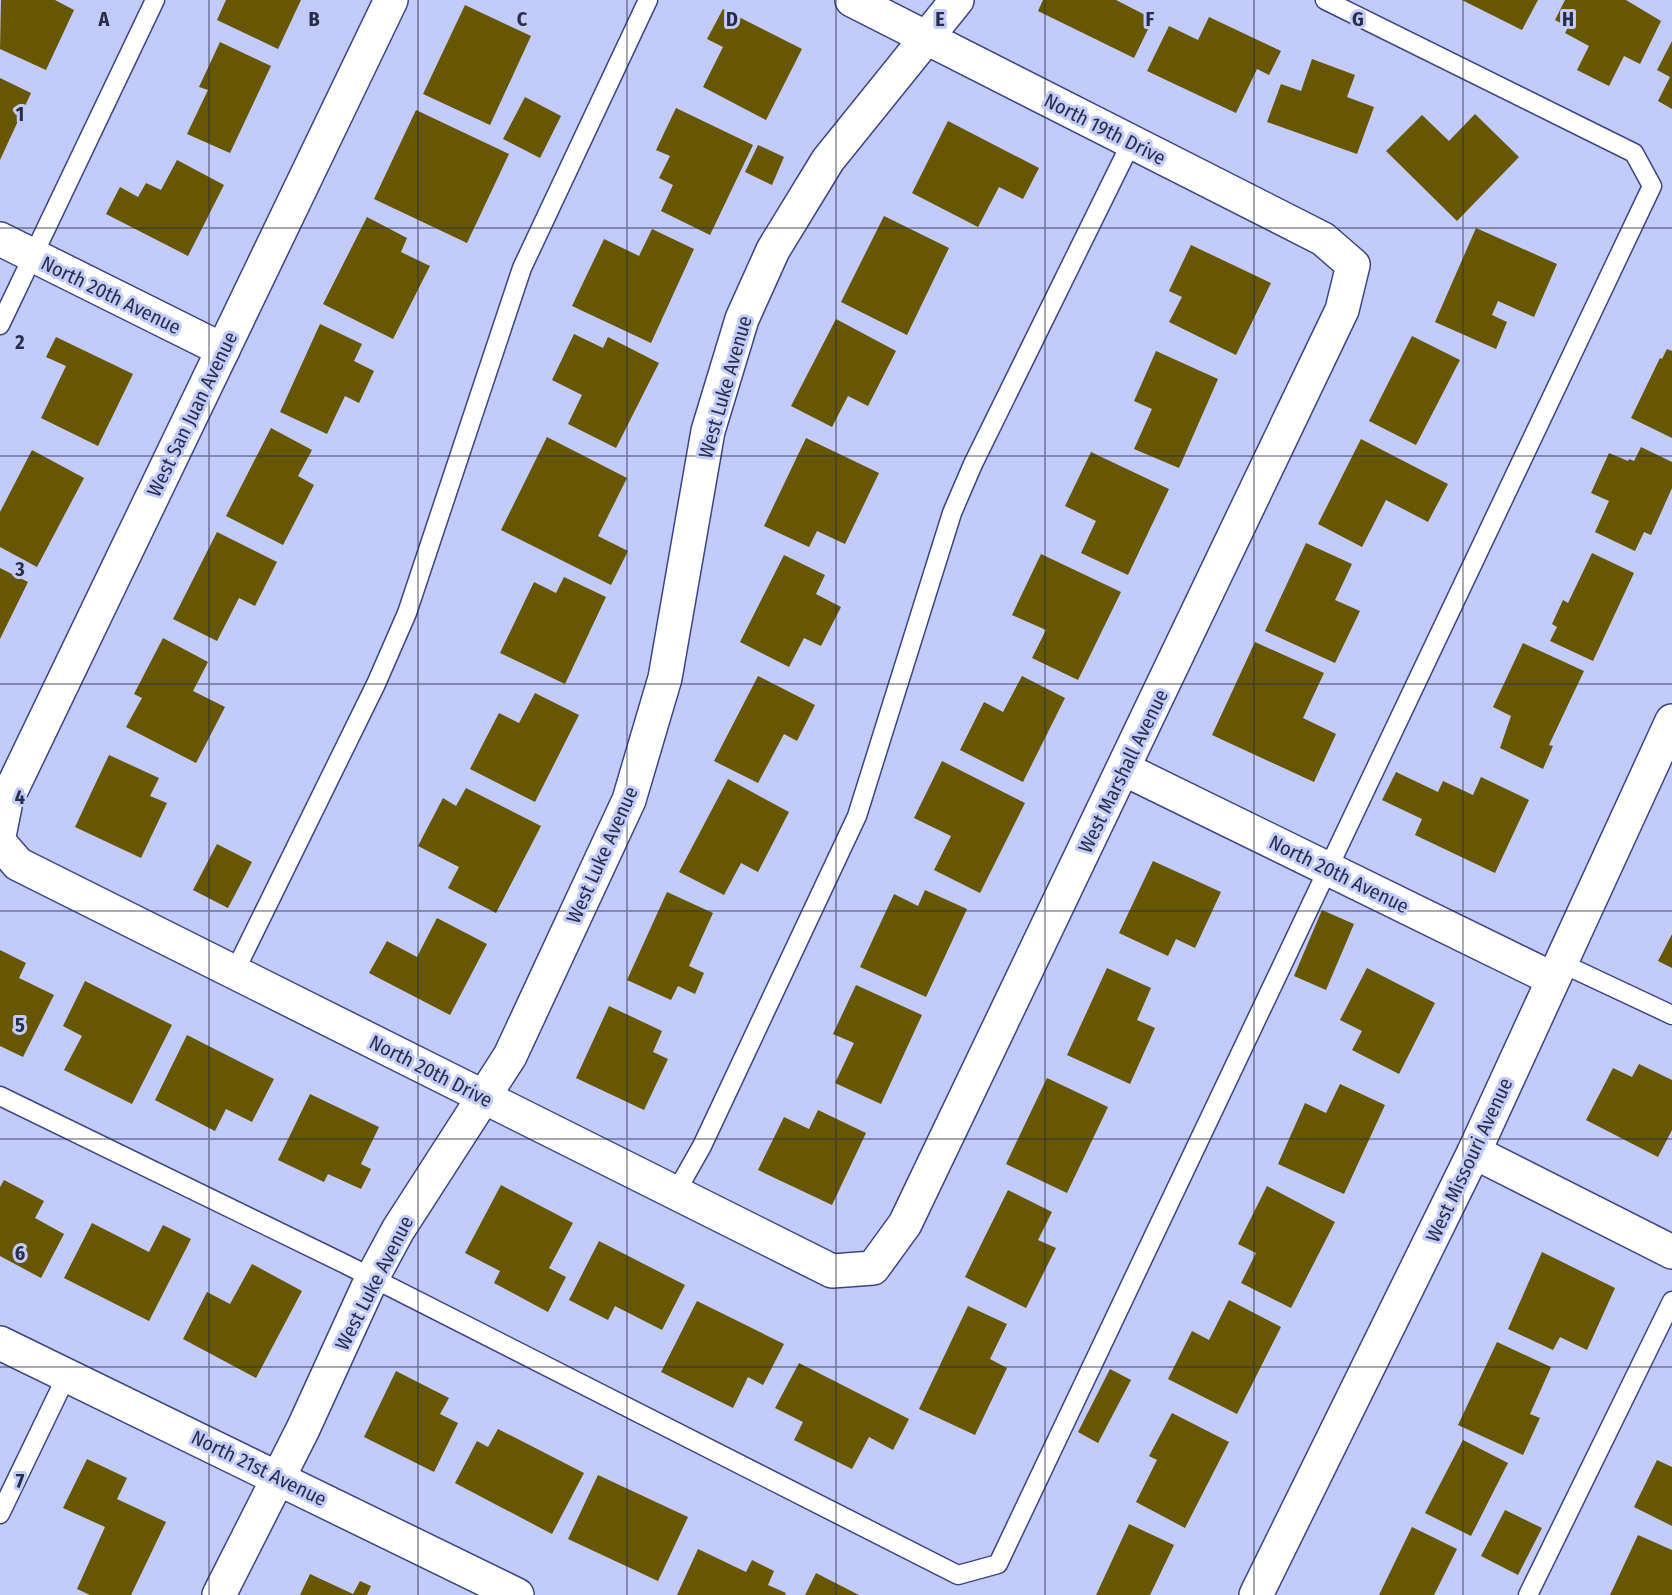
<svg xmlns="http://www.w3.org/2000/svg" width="1672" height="1595" viewBox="0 0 1672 1595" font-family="'Fira Sans Condensed',sans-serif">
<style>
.building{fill:#675602}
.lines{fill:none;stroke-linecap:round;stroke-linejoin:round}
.lane-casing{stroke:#3d4485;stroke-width:21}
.street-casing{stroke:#3d4485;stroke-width:36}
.secondary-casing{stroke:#3d4485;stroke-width:36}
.lane{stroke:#fff;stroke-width:18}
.street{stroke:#fff;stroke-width:33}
.secondary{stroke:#fff;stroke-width:33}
.grid{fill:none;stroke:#282d4a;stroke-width:1.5;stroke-opacity:0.55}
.labels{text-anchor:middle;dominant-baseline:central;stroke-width:6;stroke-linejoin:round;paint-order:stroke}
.street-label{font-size:20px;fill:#282d4a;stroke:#c2cbf9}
.grid-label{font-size:20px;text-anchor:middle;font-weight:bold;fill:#282d4a;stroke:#c2cbf9;stroke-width:6;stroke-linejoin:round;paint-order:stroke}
</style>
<rect width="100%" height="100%" fill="#c2cbf9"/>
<g class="building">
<polygon points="1,0 55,0 74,10 46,70 0,49"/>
<polygon points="226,0 301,0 278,49 217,20"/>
<polygon points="1043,0 1116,0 1153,19 1134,58 1038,11"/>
<polygon points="1462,0 1538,0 1522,30"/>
<polygon points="1565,0 1626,0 1661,21 1640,64 1624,56 1609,86 1577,70 1589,46 1565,33 1568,27 1555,20"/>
<polygon points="465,5 531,36 490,125 423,94"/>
<polygon points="723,9 802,49 766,120 703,87 723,47 707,39"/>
<polygon points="1209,17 1281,51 1269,75 1257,69 1236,113 1147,71 1169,26 1198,40"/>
<polygon points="1672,41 1672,109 1658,101 1670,77 1657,70"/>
<polygon points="220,42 271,66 230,153 187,134 208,90 199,87"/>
<polygon points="1312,59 1355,75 1347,97 1374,107 1357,154 1267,122 1281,84 1301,91"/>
<polygon points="0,78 31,93 0,160"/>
<polygon points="525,97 561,116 540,158 503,139"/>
<polygon points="676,108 753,145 710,235 661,211 673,185 659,178 670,156 656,150"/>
<polygon points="416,110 509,154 467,243 374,199"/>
<polygon points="1475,114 1519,157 1457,221 1386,151 1422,115 1449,141"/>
<polygon points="948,121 1039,168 1023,199 999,187 978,227 912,193"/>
<polygon points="758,145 784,157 772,185 745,172"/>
<polygon points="177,160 224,185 188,256 106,214 120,187 138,197 146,183 161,190"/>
<polygon points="884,216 949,248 907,335 841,302"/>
<polygon points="367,217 407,238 401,252 430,266 393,339 323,304"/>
<polygon points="1476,228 1557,264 1534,317 1498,301 1492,315 1507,322 1496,349 1435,322"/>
<polygon points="652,229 694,249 651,343 572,306 604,239 639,256"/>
<polygon points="1191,245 1271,283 1236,355 1169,322 1182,297 1169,291"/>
<polygon points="836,319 896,351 868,406 848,396 832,427 791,406"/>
<polygon points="320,324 362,344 354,361 374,371 359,403 345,396 327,434 280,412"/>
<polygon points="574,334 603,348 608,337 659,363 616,448 568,424 582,395 552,380"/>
<polygon points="1412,336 1460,360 1416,445 1369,421"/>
<polygon points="56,337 133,374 98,446 41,418 66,366 46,357"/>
<polygon points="1667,349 1672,351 1672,438 1631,418 1660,358 1662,359"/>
<polygon points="1156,351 1218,379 1179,468 1134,449 1152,409 1134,401"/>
<polygon points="271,428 312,450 298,476 314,485 283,545 226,516"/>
<polygon points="547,437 627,478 598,536 628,551 611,585 501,530"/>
<polygon points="806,438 879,473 845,544 817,531 809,547 764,526"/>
<polygon points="1361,439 1448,484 1428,522 1386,500 1362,547 1318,524"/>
<polygon points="1641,447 1672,462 1672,488 1651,535 1644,532 1635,551 1595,532 1609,501 1591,493 1609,453 1628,461 1629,459 1634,461"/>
<polygon points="32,450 84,478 37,567 0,547 0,512"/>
<polygon points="1091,452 1169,489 1128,575 1081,553 1096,521 1065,506"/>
<polygon points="217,532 277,562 255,606 239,598 217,641 173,619"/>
<polygon points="1306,543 1352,564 1335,600 1360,611 1335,663 1265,631"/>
<polygon points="1592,553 1634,573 1593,661 1550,641 1557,627 1552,624 1563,600 1568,603"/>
<polygon points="1041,554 1121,592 1078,680 1032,658 1046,630 1012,615"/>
<polygon points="784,555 825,575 816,594 841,607 821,646 804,638 789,667 740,642"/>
<polygon points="0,568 28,582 0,639"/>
<polygon points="564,577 606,597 565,684 500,653 534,582 556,593"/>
<polygon points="163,638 208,662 193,691 225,707 196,763 126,727 142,698 134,694"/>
<polygon points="1255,642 1324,673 1303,718 1336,734 1314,782 1212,735"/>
<polygon points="1523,643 1584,671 1549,745 1553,746 1543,769 1500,748 1511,716 1493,707"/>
<polygon points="758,676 815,705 797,741 784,734 758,783 714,761"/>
<polygon points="1022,676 1065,698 1023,782 960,750 984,702 1003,712"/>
<polygon points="535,693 579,715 535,802 470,769 499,713 519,723"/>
<polygon points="109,755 159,778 150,796 167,803 141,858 75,827"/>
<polygon points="942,761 1025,803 980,893 934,870 951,836 914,818"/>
<polygon points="1396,772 1438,792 1443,781 1473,795 1481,777 1529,800 1495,873 1415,835 1422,819 1382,800"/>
<polygon points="728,779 789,812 758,872 741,863 724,895 679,872"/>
<polygon points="466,788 541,826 496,913 448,888 459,867 418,846 443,798 456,806"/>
<polygon points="217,844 252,862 228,908 193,890"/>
<polygon points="1153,861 1221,892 1195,948 1176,939 1168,956 1119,933"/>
<polygon points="925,890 967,909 926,997 860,967 894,894 918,906"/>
<polygon points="667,892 713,913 689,966 704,973 695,994 678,986 671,1000 627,980"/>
<polygon points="1322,910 1354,924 1326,990 1294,976"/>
<polygon points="437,918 487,944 450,1015 369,973 387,941 417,957"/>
<polygon points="1672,934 1672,968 1658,961"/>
<polygon points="0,950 26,963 19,978 54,995 23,1057 0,1046"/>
<polygon points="1107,968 1151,988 1137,1020 1155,1028 1130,1084 1067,1055"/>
<polygon points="1367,968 1435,1003 1399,1074 1352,1050 1362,1031 1340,1020"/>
<polygon points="85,981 172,1025 132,1104 64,1070 82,1036 63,1026"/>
<polygon points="856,985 922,1015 881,1104 835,1083 854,1043 833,1034"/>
<polygon points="609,1006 662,1031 653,1052 668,1059 644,1110 576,1078"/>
<polygon points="187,1035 274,1079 252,1122 226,1109 215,1131 155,1100"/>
<polygon points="1639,1064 1672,1080 1672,1130 1658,1157 1586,1120 1613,1068 1632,1077"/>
<polygon points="1047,1078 1108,1107 1067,1193 1006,1164"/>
<polygon points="1340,1084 1385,1105 1344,1194 1278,1164 1305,1103 1326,1113"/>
<polygon points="310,1094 379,1127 361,1164 371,1169 361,1189 328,1174 324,1182 278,1160"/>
<polygon points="818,1110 866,1133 832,1205 758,1170 784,1117 809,1129"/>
<polygon points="4,1180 44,1201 35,1218 64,1234 41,1278 0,1256 0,1187"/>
<polygon points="501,1185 573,1223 549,1268 566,1277 548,1312 494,1283 500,1271 465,1253"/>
<polygon points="1267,1186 1335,1222 1291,1308 1241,1283 1256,1253 1238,1244"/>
<polygon points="1008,1190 1052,1212 1038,1240 1056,1248 1026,1308 965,1277"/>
<polygon points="92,1223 149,1252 163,1225 191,1239 149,1321 64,1278"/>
<polygon points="599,1241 685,1285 662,1330 615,1306 608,1320 569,1300"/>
<polygon points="1542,1252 1615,1288 1587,1350 1560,1337 1553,1350 1508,1329"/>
<polygon points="252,1264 302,1291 256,1378 183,1339 207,1292 230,1304"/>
<polygon points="1229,1300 1281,1327 1237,1414 1168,1379 1192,1331 1209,1340"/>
<polygon points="697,1301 784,1344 763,1385 748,1377 733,1408 661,1372"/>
<polygon points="968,1306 1007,1324 990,1359 1007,1368 975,1435 919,1409"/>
<polygon points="1497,1342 1551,1367 1530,1414 1540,1418 1523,1455 1458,1425"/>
<polygon points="799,1363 909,1419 893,1450 869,1437 852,1469 794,1440 803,1422 775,1408"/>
<polygon points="1110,1369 1131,1380 1098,1443 1078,1432"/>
<polygon points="396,1371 449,1398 440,1414 458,1423 434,1472 364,1437"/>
<polygon points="1172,1413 1229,1442 1185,1528 1136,1502 1157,1460 1149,1456"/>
<polygon points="498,1429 584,1473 552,1534 455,1483 477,1441 488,1447"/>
<polygon points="1463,1440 1508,1463 1471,1536 1425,1513"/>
<polygon points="87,1459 127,1478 117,1499 166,1522 131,1595 90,1595 77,1589 105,1527 63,1508"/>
<polygon points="1657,1460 1672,1467 1672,1526 1634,1507"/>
<polygon points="598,1475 688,1517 658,1581 568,1539"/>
<polygon points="1505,1510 1542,1528 1518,1575 1481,1556"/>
<polygon points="1129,1524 1174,1545 1150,1595 1096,1595"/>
<polygon points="1412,1527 1457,1549 1434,1595 1379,1595"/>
<polygon points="1638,1535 1672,1550 1672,1595 1610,1595"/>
<polygon points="698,1549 746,1572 752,1560 774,1571 768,1585 786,1593 785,1595 677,1595"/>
<polygon points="816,1573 859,1595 805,1595"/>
<polygon points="310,1574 353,1594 360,1581 371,1586 367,1595 300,1595"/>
</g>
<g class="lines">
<defs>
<g id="lane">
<polyline points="0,325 155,0"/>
<polyline points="1559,962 1672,1015"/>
<polyline points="235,971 376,684 407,613 522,268 648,0"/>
<polyline points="0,1096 345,1264 958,1575 998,1564 1652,186 1634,153 1325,0"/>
<polyline points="676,1192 702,1146 857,816 952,513 973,464 1131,143"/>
<polyline points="0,1514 67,1375"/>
<polyline points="1528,1595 1672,1301"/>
</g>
<g id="street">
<polyline points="0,239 223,350"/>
<polyline points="1124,769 1553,979"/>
<polyline points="0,831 6,801 391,0"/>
<polyline points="0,843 18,864 832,1271 873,1268 905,1224 1342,310 1353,265 1323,239 852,0"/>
<polyline points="1474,1152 1672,1252"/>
<polyline points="219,1595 303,1429 372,1278 398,1230 510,1056 629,800 665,678 708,431 742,319 773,250 828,160 957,0"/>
</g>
<g id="secondary">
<polyline points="0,1343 517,1595"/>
<polyline points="1256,1595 1474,1152 1672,721"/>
</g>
</defs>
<use href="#lane" class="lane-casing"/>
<use href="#street" class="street-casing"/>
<use href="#secondary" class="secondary-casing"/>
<use href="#lane" class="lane"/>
<use href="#street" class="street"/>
<use href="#secondary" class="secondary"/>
</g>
<path class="grid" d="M209 0V1595M418 0V1595M627 0V1595M836 0V1595M1045 0V1595M1254 0V1595M1463 0V1595M0 228H1672M0 456H1672M0 684H1672M0 911H1672M0 1139H1672M0 1367H1672"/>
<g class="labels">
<g class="street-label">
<text transform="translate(1105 129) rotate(27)">North 19th Drive</text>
<text transform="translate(111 295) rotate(26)">North 20th Avenue</text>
<text transform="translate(725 387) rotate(-74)">West Luke Avenue</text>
<text transform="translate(192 414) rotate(-64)">West San Juan Avenue</text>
<text transform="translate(1123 771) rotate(-64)">West Marshall Avenue</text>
<text transform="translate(602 855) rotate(-66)">West Luke Avenue</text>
<text transform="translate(1339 874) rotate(26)">North 20th Avenue</text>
<text transform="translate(431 1071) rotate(27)">North 20th Drive</text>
<text transform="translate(1469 1160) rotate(-65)">West Missouri Avenue</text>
<text transform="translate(374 1283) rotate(-63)">West Luke Avenue</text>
<text transform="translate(259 1468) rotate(26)">North 21st Avenue</text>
</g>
</g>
<g class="grid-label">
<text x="104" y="26">A</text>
<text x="314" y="26">B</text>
<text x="522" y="26">C</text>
<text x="732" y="26">D</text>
<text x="940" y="26">E</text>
<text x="1150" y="26">F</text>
<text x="1358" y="26">G</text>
<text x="1568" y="26">H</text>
<text x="20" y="121">1</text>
<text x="20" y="349">2</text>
<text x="20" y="576">3</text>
<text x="20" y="804">4</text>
<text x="20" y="1032">5</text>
<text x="20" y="1260">6</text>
<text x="20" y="1488">7</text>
</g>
</svg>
